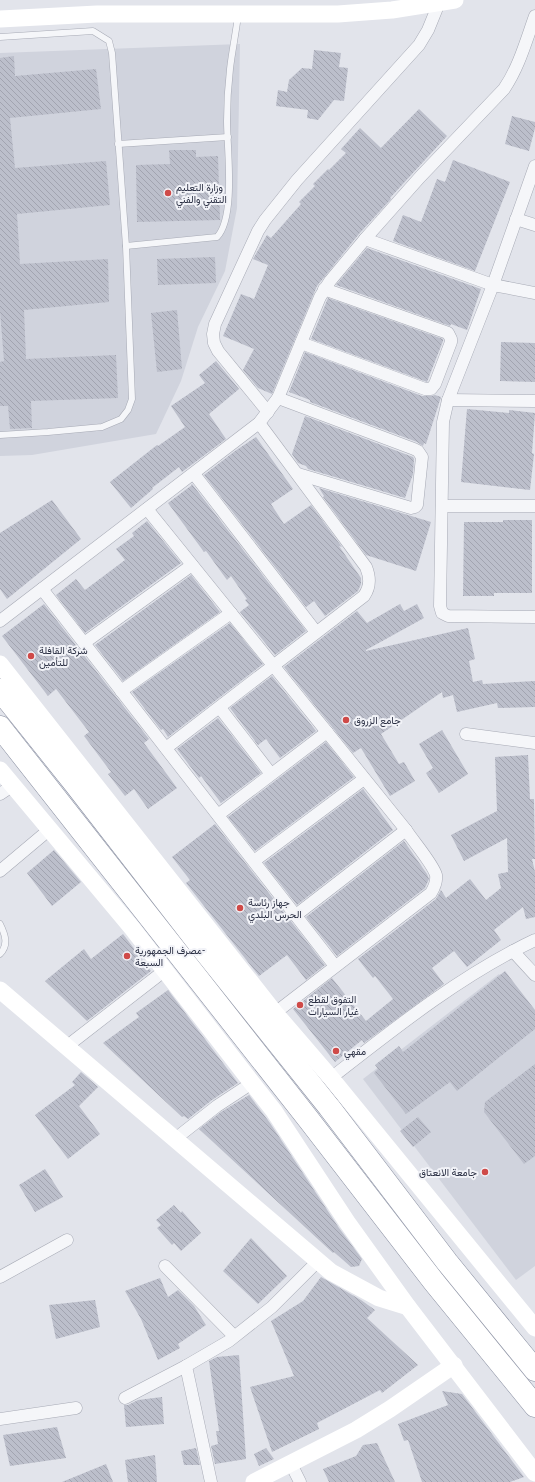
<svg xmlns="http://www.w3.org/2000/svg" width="535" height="1482" viewBox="0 0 535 1482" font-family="Roboto,Vazirmatn,sans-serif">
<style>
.built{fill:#d0d3dd}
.building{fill:url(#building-back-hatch)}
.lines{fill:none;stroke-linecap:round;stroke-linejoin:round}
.lane-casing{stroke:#a7aab5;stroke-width:7}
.street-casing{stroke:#a7aab5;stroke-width:13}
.highway-casing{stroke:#898fa1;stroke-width:23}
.lane{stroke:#f5f6f9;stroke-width:6}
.street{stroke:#f5f6f9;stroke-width:12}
.secondary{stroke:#fff;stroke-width:17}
.highway{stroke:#fff;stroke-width:22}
.poi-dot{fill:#cf4a48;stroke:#f2f3f8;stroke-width:1.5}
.labels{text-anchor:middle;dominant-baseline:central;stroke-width:4;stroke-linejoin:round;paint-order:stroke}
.poi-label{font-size:10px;fill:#2a2f43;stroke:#f2f3f8;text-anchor:start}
</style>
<defs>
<pattern id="building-back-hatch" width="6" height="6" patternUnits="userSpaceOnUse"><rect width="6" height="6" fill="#bcbfcb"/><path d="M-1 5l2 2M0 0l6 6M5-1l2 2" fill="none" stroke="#a2a4b0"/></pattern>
</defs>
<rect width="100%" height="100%" fill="#e2e4eb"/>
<g class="built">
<polygon points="240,44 237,208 225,271 198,327 181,381 156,434 32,455 0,456 0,53"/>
<polygon points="499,974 535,1022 535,1266 516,1280 363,1079"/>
</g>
<g class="building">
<polygon points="314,50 341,53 339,67 348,68 344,101 334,100 318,120 307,118 308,110 276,106 278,90 287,92 289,80 302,68 312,69"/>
<polygon points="14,56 15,76 96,69 101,109 10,118 15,168 106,161 110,205 17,214 20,264 108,259 109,302 24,310 26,359 116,355 118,398 31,401 32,428 10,429 8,406 0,406 0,362 4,361 0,311 0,58"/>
<polygon points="419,109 447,136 390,198 391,199 359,234 317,286 272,394 258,388 243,370 254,349 223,336 241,294 254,299 268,265 253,259 257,252 267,235 271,238 301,204 299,202 315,186 313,184 328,169 329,170 346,153 341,149 360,128 381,148"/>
<polygon points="512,116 535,122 535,128 529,151 505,144"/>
<polygon points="169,150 196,150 196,157 218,156 220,220 137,222 136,165 170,164"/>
<polygon points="453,160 510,182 475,271 393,241 403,215 421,222 437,179 445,182"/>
<polygon points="367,248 481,289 467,330 451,324 450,326 336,285"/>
<polygon points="215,257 216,283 158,285 157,259"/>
<polygon points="328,298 443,339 443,341 427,382 311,339"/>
<polygon points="177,310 182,369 157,372 151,313"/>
<polygon points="501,342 535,343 535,382 500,381"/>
<polygon points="305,352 422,396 431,396 435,395 441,397 426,444 424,443 423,446 417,442 310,402 310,400 289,392"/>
<polygon points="216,361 239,389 209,414 226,439 182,472 179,467 152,488 153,489 131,508 110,482 157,445 158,446 185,427 171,406 205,383 199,375"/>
<polygon points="467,409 509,413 509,410 535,413 532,453 534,454 530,490 461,482"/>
<polygon points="305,416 413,457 414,459 413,474 405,498 308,469 306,466 298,463 292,454"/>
<polygon points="256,437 293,489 271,504 284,524 311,505 342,547 339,546 361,578 361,584 358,591 325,616 314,601 306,607 204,475 235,451"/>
<polygon points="191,484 192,484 306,631 275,655 240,612 249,605 245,600 247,599 231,576 227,580 206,551 204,552 168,503 192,485"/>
<polygon points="319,488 431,522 416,571 366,555 323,497 324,496"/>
<polygon points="52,500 81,539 7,599 0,589 0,533"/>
<polygon points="503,520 532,520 532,593 494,593 494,596 463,596 464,522 503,522"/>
<polygon points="147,521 181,563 85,633 56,595 76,579 85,590 125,560 116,549 134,536 132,533"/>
<polygon points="191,575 220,612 123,681 95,645"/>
<polygon points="44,604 149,739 144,743 177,788 148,809 134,789 125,796 108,774 111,772 84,736 89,732 56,689 48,696 2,636"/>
<polygon points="400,604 404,611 417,604 424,618 366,650 366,651 468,628 475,659 469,661 473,682 482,680 483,684 535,681 535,707 498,708 497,703 457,712 453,695 443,698 442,692 381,734 399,764 404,762 415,781 390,796 361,748 353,753 284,667 357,611 367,623"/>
<polygon points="230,623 263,664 168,737 163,729 161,730 132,692"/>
<polygon points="272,676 316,731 280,758 266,739 258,745 230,708"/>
<polygon points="218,718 261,773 221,803 201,776 199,778 177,749"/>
<polygon points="442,730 468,774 439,793 426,773 433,768 419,744"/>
<polygon points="326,742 354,777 255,851 228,817"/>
<polygon points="528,755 530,799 534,799 535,859 532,859 535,872 535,917 526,919 523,907 494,930 501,940 467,967 454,951 432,968 444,984 364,1043 362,1040 335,1062 293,1009 332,978 366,1021 393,999 375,976 373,978 358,959 436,899 441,890 446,898 470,879 486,900 501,888 498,874 508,872 507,838 464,861 451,835 497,811 495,757"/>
<polygon points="363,789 393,830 297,905 264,863"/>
<polygon points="215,824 325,965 306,980 287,955 259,976 186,883 190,880 172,857"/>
<polygon points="404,841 427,874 429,879 425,888 337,956 306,917"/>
<polygon points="54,850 81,882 52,906 27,873"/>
<polygon points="123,934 151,971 87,1021 45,981 84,949 91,959"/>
<polygon points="505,971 535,1010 535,1029 457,1091 450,1082 406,1114 374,1073 378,1069 375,1065 399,1046 403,1052"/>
<polygon points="168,990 238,1083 212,1100 188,1119 184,1116 182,1117 103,1043 139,1017 136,1013"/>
<polygon points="535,1064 535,1156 524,1164 484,1112 485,1102"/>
<polygon points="81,1072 98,1087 79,1106 100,1134 68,1159 35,1115 75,1085 72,1082"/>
<polygon points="249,1095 270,1123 339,1228 362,1259 359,1266 351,1267 334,1252 333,1253 199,1129 221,1112"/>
<polygon points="418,1117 431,1132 413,1147 400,1131"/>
<polygon points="45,1169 63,1197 35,1212 19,1185"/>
<polygon points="174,1205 181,1213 182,1211 201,1233 181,1251 174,1243 172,1245 157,1228 161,1225 156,1220"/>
<polygon points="251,1238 287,1276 258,1304 223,1271"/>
<polygon points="321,1277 361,1300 375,1310 367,1318 418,1365 382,1393 380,1390 317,1423 319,1429 272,1452 250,1387 294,1376 271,1321 303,1301"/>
<polygon points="160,1278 168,1297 178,1290 194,1306 206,1325 178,1344 180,1348 158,1360 141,1319 125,1291"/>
<polygon points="95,1300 100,1327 56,1339 49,1305"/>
<polygon points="239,1355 246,1459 215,1464 211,1446 218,1444 216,1431 219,1431 209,1361 217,1357"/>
<polygon points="442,1391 462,1394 524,1477 510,1482 422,1482 408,1440 404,1441 398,1424 448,1405"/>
<polygon points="162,1397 164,1424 126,1427 124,1405 128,1405 138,1400"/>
<polygon points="57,1427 66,1458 10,1466 3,1435"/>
<polygon points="377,1443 395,1482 329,1482 323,1469 356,1456 363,1445"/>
<polygon points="196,1448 200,1465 184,1465 181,1451"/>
<polygon points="266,1448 274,1459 259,1466 254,1454"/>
<polygon points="155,1455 157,1482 128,1482 125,1460"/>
<polygon points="106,1464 113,1482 62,1482"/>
</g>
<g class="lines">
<defs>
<g id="lane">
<polyline points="0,37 93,31 109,41 112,53 126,246 132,399 128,410 121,419 102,427 48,432 0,435"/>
<polyline points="118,144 228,137"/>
<path d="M126 246 217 237C236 217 227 149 227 121 227 104 228 86 230 69 232 51 236 33 238 15"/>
<path d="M0 924C5 934 9 945 0 954"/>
</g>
<g id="street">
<polyline points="535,166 493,285 448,400 443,422 440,606 442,613 448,616 535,617"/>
<polyline points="516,219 535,225"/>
<polyline points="365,239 493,285 535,293"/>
<polyline points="301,343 425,389 431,389 435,384 451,342 451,339 448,333 324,289"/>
<polyline points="278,398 414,449 418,451 422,457 417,505 415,507 411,508 298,474"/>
<polyline points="448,400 535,401"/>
<polyline points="268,412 218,351 214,343 213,334 215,324 258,231 265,220 297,180 419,45 428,30 439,3"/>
<polyline points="194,474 316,632"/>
<polyline points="442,506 535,506"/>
<path d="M147 509 406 830C413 841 433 864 436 875 437 882 434 888 431 893L275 1013"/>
<polyline points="42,589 335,966"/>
<path d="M0 621 259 423 278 398 320 297 330 281 365 239 420 177 504 89C519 67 526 41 535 16"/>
<polyline points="84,643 192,565"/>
<polyline points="121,691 231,613"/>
<polyline points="220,708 271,774"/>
<polyline points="466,734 535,743"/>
<path d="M166 748 364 596C371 586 370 577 366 567L259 423"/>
<polyline points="0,794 12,786"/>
<polyline points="218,815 327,732"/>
<polyline points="254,861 364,779"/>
<polyline points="0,871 50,829"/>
<polyline points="296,915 406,830"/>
<polyline points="513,951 535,975"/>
<polyline points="66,1047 164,971"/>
<path d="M331 1078C395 1028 461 975 535 940"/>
<polyline points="175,1139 217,1106 252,1083"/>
<polyline points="165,1266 234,1336"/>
<polyline points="0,1277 67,1240"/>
<polyline points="125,1398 186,1366"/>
<polyline points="0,1419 76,1408"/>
<polyline points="291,1464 300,1482"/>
<polyline points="211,1482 186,1366 229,1341 272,1307 319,1260"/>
</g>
<g id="highway">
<polyline points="0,690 75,784 206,953 329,1107 447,1262 535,1370"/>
<polyline points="0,727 309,1120 434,1282 535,1406"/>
</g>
</defs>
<use href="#lane" class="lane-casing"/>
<use href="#street" class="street-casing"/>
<use href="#highway" class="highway-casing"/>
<use href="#lane" class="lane"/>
<use href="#street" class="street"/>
<g class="secondary">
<polyline points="0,19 97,14 338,14 392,10 455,0"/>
<polyline points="0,664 275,1013 331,1078 535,1328"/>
<polyline points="0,770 132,928 252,1083 274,1111 347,1222 408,1307 535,1473"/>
<polyline points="0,990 331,1272 379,1298 408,1307"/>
<polyline points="254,1482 356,1430 390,1409 454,1365"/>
</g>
<use href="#highway" class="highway"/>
</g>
<g class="poi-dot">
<circle cx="168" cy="193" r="4"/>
<circle cx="31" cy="656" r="4"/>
<circle cx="346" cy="720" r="4"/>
<circle cx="240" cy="908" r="4"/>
<circle cx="127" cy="956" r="4"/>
<circle cx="300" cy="1005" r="4"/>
<circle cx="336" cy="1051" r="4"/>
<circle cx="485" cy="1172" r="4"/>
</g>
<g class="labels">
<g class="poi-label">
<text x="176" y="187">وزارة التعليم<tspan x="176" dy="12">التقني والفني</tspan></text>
<text x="39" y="650">شركة القافلة<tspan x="39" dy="12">للتأمين</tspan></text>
<text x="354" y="720">جامع الزروق</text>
<text x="248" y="902">جهاز رئاسة<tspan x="248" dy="12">الحرس البلدي</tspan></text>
<text x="135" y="950">مصرف الجمهورية-<tspan x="135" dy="12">السبعة</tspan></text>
<text x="308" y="999">التفوق لقطع<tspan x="308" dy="12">غيار السيارات</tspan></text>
<text x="344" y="1051">مقهي</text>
<text x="477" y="1172" text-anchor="end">جامعة الانعتاق</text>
</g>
</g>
</svg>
